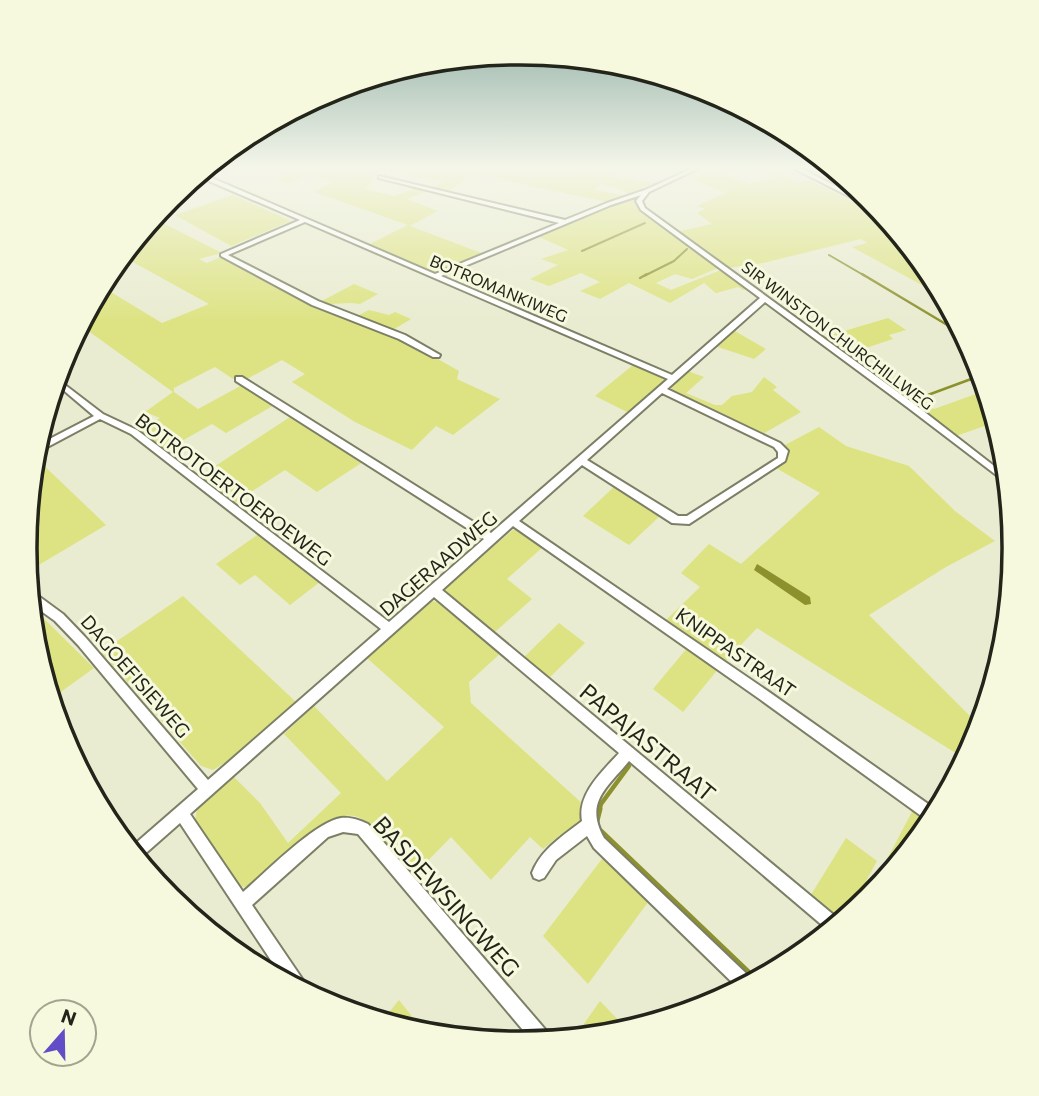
<svg xmlns="http://www.w3.org/2000/svg" width="1039" height="1096" viewBox="0 0 1039 1096" font-family="Commissioner,sans-serif">
<style>
.green{fill:#dde383}
.water{fill:#8c912d}
.lines{fill:none;stroke-linecap:round;stroke-linejoin:round}
.stream-far3{stroke:#8c912d;stroke-width:2}
.stream-far2{stroke:#8c912d;stroke-width:2.5}
.stream-far1{stroke:#8c912d;stroke-width:4.5}
.stream{stroke:#8c912d;stroke-width:5}
.minor-casing{stroke:#7c7f66;stroke-width:4}
.minor{fill:#fff;fill-rule:evenodd}
.labels{text-anchor:middle;dominant-baseline:central;stroke-width:6;stroke-linejoin:round;paint-order:stroke}
.far-street-label{font-size:16px;fill:#24251a;stroke:#f6f9dd}
.street-label{font-size:19px;fill:#24251a;stroke:#f6f9dd}
.near-street-label{font-size:23px;fill:#24251a;stroke:#f6f9dd}
.rim{fill:none;stroke:#24251a;stroke-width:3.5}
</style>
<rect width="100%" height="100%" fill="#e9ecd0"/>
<g class="green">
<polygon points="292,169 371,169 367,172 376,176 365,189 394,196 419,187 431,190 407,199 438,211 410,226 484,254 441,272 432,272 370,244 408,225 314,192 333,182 310,175 289,184 273,178"/>
<polygon points="378,169 575,169 656,183 628,194 618,188 600,184 594,190 625,196 607,202 475,174 445,193 432,189 443,182"/>
<polygon points="699,169 715,169 749,184 773,177 756,169 781,169 774,171 798,181 810,180 887,219 931,273 944,297 852,247 867,243 861,239 763,263 728,268 676,232 712,224 697,213 705,209 697,206 726,193 685,175"/>
<polygon points="638,194 633,201 638,209 718,268 692,279 675,274 656,283 671,290 721,270 747,289 743,290 738,287 716,293 704,283 670,303 629,283 600,299 580,291 600,282 581,273 549,286 530,279 558,265 541,259 568,250 537,236"/>
<polygon points="233,195 291,221 231,246 175,215"/>
<polygon points="153,218 222,253 199,259 207,263 221,257 313,304 401,338 459,371 457,379 500,399 453,435 436,426 412,450 355,422 292,382 305,374 282,360 245,380 238,376 233,379 215,367 174,388 174,392 198,409 244,384 276,404 226,433 212,424 164,451 136,431 160,418 145,412 173,392 80,325 101,286 162,323 209,304 122,256 132,243 144,239 140,234 160,226 151,221"/>
<path d="M354 284 378 294 360 304C346 301 333 306 318 303Z"/>
<polygon points="369,310 389,315 395,312 411,319 391,331 353,318"/>
<polygon points="888,318 906,330 889,335 893,339 860,350 858,354 865,359 856,361 824,337"/>
<polygon points="733,330 766,349 754,359 715,346"/>
<polygon points="868,361 934,409 976,394 990,403 996,422 956,436 865,368 865,362"/>
<polygon points="633,365 663,377 666,382 631,414 595,396"/>
<polygon points="688,371 704,377 686,393 715,405 722,405 732,396 752,392 764,377 777,387 773,390 801,412 761,435 669,390"/>
<polygon points="293,415 366,460 317,492 285,470 234,503 197,478"/>
<polygon points="819,427 846,446 909,466 955,511 995,541 946,567 869,615 980,726 965,759 757,628 723,664 664,622 700,587 681,573 709,544 741,564 820,493 774,467 783,446"/>
<polygon points="34,456 106,525 27,572 25,548"/>
<polygon points="616,485 662,514 629,545 583,516"/>
<polygon points="513,530 520,530 543,547 507,579 532,599 495,632 446,595 445,587"/>
<polygon points="260,533 320,582 290,605 255,575 240,585 216,564"/>
<polygon points="183,596 296,702 226,762 213,770 201,766 101,652"/>
<path d="M432 601 441 603 501 653 469 682 471 703 584 805 580 830 568 839 560 835 543 849 530 837 491 880 451 837 412 877C401 863 375 827 362 819 331 800 273 866 252 886L239 887 195 821 197 809 202 803 234 777 260 803 288 843 341 793 284 734 314 706 387 781 444 727 367 658Z"/>
<polygon points="30,605 94,668 51,699 34,644"/>
<polygon points="559,623 585,643 548,679 522,659"/>
<polygon points="688,647 719,668 683,712 653,689"/>
<polygon points="914,808 932,821 892,871 884,865"/>
<polygon points="846,838 877,861 847,916 839,923 809,898"/>
<polygon points="605,855 651,898 588,984 543,936"/>
<polygon points="399,1000 426,1034 382,1021"/>
<polygon points="600,1001 628,1030 574,1038"/>
</g>
<polygon class="water" points="757,564 810,597 811,604 805,605 754,570"/>
<g class="lines">
<g class="stream-far3">
<polyline points="208,175 226,169"/>
<polyline points="189,182 200,178"/>
<polyline points="582,251 645,223"/>
<polyline points="227,254 243,263"/>
<polyline points="829,255 865,276"/>
<polyline points="644,276 674,261 687,249"/>
</g>
<g class="stream-far2">
<polyline points="862,274 964,335"/>
<polyline points="640,278 647,274"/>
<polyline points="917,399 982,375"/>
</g>
<polyline class="stream-far1" points="599,811 601,804 629,766"/>
<g class="stream">
<polyline points="597,821 600,809"/>
<polyline points="601,831 757,980"/>
</g>
<defs>
<g id="minor">
<path d="M212 169H220L205 175 435 274 559 223 379 178V176L565 220 607 203 645 190 691 169H697L649 192 642 201 645 208 913 403 1007 476 1008 484 907 407 765 302 667 389 780 443 788 451 785 461 689 524 672 523 582 465 519 521 769 692 938 811 931 823 761 700 513 526 442 590 841 921 829 931 629 761C607 788 584 802 604 838L754 981 739 989 594 848 587 836 556 860 544 878 539 880 534 878 532 873C541 849 563 836 582 821 577 794 602 772 619 753L434 597 190 814 243 892C265 873 315 822 341 818 351 817 359 820 368 824L550 1035 552 1040 533 1042 358 834 343 832 328 837 252 905 305 983 307 989 306 992 284 980 180 823 138 860 129 849 198 789 78 645 55 621 30 603 29 591 33 592 63 614 86 638 208 780 381 629 131 434 100 419 38 452 34 453 36 446 94 416 55 383 56 378 103 414 137 430 389 622 484 539 236 381V377H242L491 533 668 379 305 222 228 255 318 301 405 335 440 355 439 357H433L399 339 312 305 221 256V254L300 220 197 176ZM641 195 636 201 641 210 760 298 672 375 441 276 611 205ZM662 393 774 447 778 452V458L687 516H678L587 460Z"/>
<polygon points="795,169 802,169 873,205 868,206"/>
</g>
</defs>
<use href="#minor" class="minor-casing"/>
<use href="#minor" class="minor"/>
</g>
<linearGradient id="sky" x2="0" y2="1"><stop stop-color="#83a69d"/><stop offset="0.52" stop-color="#f5f6ea"/><stop offset="1" stop-color="#f5f6ea" stop-opacity="0"/></linearGradient>
<rect width="1039" height="322" fill="url(#sky)"/>
<g class="labels">
<g class="far-street-label">
<text transform="translate(499 288) rotate(23)">BOTROMANKIWEG</text>
<text transform="translate(838 335) rotate(37)">SIR WINSTON CHURCHILLWEG</text>
</g>
<g class="street-label">
<text transform="translate(234 489) rotate(37)">BOTROTOERTOEROEWEG</text>
<text transform="translate(438 563) rotate(-41)">DAGERAADWEG</text>
<text transform="translate(736 652) rotate(35)">KNIPPASTRAAT</text>
<text transform="translate(136 676) rotate(49)">DAGOEFISIEWEG</text>
</g>
<g class="near-street-label">
<text transform="translate(648 742) rotate(40)">PAPAJASTRAAT</text>
<text transform="translate(447 896) rotate(48)">BASDEWSINGWEG</text>
</g>
</g>
<path d="M0 0H1039V1096H0ZM519 65H520A482 482 0 0 1 1002 547V549A482 482 0 0 1 520 1031H519A482 482 0 0 1 37 549V547A482 482 0 0 1 519 65Z" fill="#f6f9dd" fill-rule="evenodd"/>
<path class="rim" d="M519 65H520A482 482 0 0 1 1002 547V549A482 482 0 0 1 520 1031H519A482 482 0 0 1 37 549V547A482 482 0 0 1 519 65Z"/>
<g transform="translate(63 1033) rotate(20)"><circle r="33" fill="#f6f9dd" stroke="#a2a48f" stroke-width="2"/>
<path d="M0-5L12 26L0 18L-12 26Z" fill="#624dc6"/>
<text y="-10" font-size="19" font-weight="bold" text-anchor="middle" fill="#24251a">N</text>
</g>
</svg>
